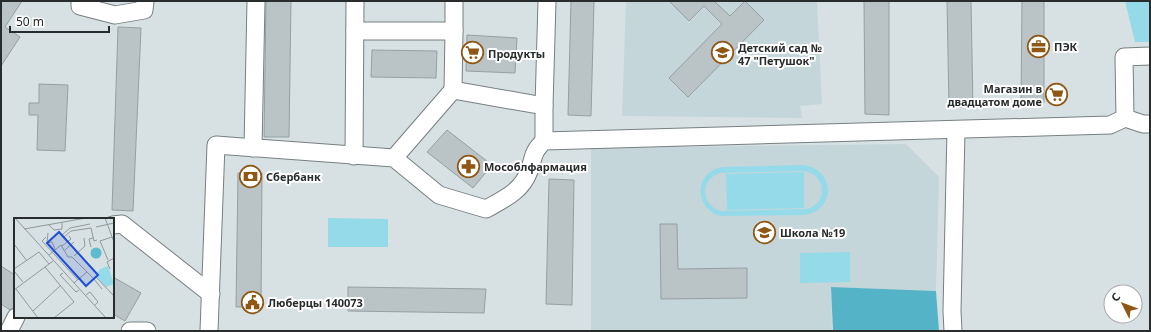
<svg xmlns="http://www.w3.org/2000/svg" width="1151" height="332" viewBox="0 0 1151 332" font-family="'Noto Sans',sans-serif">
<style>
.built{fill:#c4d6da}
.green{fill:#95dae9;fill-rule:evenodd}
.forest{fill:#55b3c7}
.building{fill:#bac3c5;stroke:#969fa1}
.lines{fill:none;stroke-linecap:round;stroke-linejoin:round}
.minor-casing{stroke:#777f81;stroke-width:19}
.minor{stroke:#fff;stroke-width:17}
.labels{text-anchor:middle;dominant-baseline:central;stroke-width:4;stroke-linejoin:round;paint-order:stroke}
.poi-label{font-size:11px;font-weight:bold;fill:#282c2d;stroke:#fff;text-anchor:start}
.inset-road{fill:none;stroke:#91989a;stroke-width:1}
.view{fill:#1d4ed8;fill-opacity:0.15;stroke:#1d4ed8;stroke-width:2}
.inset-edge{fill:none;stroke:#282c2d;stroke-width:2}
</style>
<rect width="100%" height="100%" fill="#d7e0e3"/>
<g class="built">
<polygon points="626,1 817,1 822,104 800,106 802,118 622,116"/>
<polygon points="906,144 939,177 936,291 831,287 832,331 591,331 591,148"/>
</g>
<g class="green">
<polygon points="1125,1 1150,1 1150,42 1135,42"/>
<path d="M803 165C836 169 836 211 804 215L720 216C692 207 695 170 724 167ZM803 171C826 173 829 203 807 209L721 211C700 205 700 179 720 173Z"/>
<polygon points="804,172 804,208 727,210 726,174"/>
<polygon points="328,218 388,219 388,247 328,247"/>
<polygon points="850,252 850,282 800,283 800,253"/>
</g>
<polygon class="forest" points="831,287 936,291 939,331 833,331"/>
<g class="building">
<polygon points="1,1 22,1 5,27 20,37 1,66"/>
<polygon points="266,1 291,1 289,137 264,137"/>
<polygon points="571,1 594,1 591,116 568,115"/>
<polygon points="669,1 714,1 730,16 745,1 764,20 688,97 669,78 722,24 704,6 689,21"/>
<polygon points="864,1 889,1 889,115 865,114"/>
<polygon points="947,1 971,1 973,108 949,107"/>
<polygon points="1022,1 1044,1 1044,103 1021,102"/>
<polygon points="118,27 141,28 133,211 112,210"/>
<polygon points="467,35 517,38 515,73 466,71"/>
<polygon points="372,50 437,51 436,78 371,77"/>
<polygon points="39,84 68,85 65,151 37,150 38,115 29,115 29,103 39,103"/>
<polygon points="447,130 492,165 473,188 427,152"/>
<polygon points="238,173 262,173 261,307 236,307"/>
<polygon points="549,179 574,180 572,305 546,304"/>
<polygon points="660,224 677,224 678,269 747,268 747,298 661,299"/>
<polygon points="1,266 15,275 15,307 10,310 1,304"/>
<polygon points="113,277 141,293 125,321 113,314"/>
<polygon points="348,287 486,289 484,313 348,311"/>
</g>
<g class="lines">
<defs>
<g id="minor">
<polyline points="80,1 80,6 115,15 144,10 145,1"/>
<polyline points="355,31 454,31 453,90"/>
<polyline points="454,31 454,1"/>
<polyline points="1150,56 1124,57 1125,118 1143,124 1150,124"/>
<polyline points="544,106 547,1"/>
<polyline points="253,148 256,1"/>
<polyline points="354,156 355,1"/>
<polyline points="394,158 453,90 544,106 544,141"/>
<polyline points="113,225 122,224 211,294"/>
<polyline points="9,331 16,317"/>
<polyline points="130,331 147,331"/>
<path d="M209 331 216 145 394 158 439 195 486 209C504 199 522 191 529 171 535 155 531 154 544 141L1110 125 1125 118"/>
<polyline points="953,331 952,311 956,130"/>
</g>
</defs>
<use href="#minor" class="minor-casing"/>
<use href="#minor" class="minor"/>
</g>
<defs>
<symbol id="office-ring" viewBox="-11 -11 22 22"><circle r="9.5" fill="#fff" stroke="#905613" stroke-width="1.5"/><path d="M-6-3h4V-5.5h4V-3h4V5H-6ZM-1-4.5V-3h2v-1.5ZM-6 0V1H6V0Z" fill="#905613"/></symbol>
<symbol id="supermarket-ring" viewBox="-11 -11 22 22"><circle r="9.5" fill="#fff" stroke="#905613" stroke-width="1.5"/><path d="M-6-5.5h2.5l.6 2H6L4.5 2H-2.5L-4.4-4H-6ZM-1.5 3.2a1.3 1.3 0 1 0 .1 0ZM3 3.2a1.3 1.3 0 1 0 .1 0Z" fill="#905613"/></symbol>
<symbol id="school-ring" viewBox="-11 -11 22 22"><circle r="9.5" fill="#fff" stroke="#905613" stroke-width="1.5"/><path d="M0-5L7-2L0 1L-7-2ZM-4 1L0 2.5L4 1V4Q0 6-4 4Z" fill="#905613"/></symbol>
<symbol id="pharmacy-ring" viewBox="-11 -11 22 22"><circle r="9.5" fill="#fff" stroke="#905613" stroke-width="1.5"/><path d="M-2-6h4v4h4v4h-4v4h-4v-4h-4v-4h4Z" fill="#905613"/></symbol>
<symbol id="bank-ring" viewBox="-11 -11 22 22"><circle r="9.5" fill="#fff" stroke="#905613" stroke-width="1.5"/><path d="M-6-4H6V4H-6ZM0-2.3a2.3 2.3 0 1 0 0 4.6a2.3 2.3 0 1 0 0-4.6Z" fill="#905613"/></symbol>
<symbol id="civic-ring" viewBox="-11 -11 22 22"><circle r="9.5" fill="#fff" stroke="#905613" stroke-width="1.5"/><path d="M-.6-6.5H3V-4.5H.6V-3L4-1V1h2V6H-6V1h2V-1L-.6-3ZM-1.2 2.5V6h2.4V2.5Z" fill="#905613"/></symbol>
</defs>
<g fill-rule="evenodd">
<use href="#office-ring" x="1026" y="34" width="25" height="25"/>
<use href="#supermarket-ring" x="460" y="40" width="25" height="25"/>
<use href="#school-ring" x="710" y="40" width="25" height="25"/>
<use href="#supermarket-ring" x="1044" y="82" width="25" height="25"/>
<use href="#pharmacy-ring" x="456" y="154" width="25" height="25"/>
<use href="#bank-ring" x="238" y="164" width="25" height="25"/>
<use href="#school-ring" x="752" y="220" width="25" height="25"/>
<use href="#civic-ring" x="240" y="290" width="25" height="25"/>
</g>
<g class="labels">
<g class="poi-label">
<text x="1054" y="46">ПЭК</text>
<text x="738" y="47">Детский сад №<tspan x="738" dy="13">47 "Петушок"</tspan></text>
<text x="488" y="53">Продукты</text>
<text x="1042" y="88" text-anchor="end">Магазин в<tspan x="1042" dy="13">двадцатом доме</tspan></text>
<text x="484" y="166">Мособлфармация</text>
<text x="266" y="176">Сбербанк</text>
<text x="780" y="232">Школа №19</text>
<text x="268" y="302">Люберцы 140073</text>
</g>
</g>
<g transform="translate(14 218)">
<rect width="100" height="100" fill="#d7e0e3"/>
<path d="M94 48 100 66 92 69 82 58 86 51Z" fill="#95dae9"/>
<path d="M76.5 35a5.5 5.5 0 1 1 11 0a5.5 5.5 0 1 1-11 0Z" fill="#5dbbcf"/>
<path class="inset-road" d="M1 0 92 100M91 0 100 24M76 6 56 10 48 17 50 19 57 13 77 10M35 7 40 12 48 11V5M82 9 100 5M77 10 80 23 83 22M10 11 72 0M34 15 33 25 38 24 41 31M32 19 28 23 64 62M0 26 13 43M48 28 57 21 55 18M77 29 75 21 79 20M51 32 60 24M35 37 47 27 54 39H58L79 60M60 38 71 28 70 20M94 42 86 23 98 19M31 49 60 84 40 100M0 51 25 34 35 46M96 51 93 44 100 40M0 53 9 64M49 55 46 57 62 74 65 72M81 58 100 78M79 60 88 71M60 65 73 54M2 71 24 100M0 72 39 43M72 77 76 74 84 84 81 87M19 93 47 67"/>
<path class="view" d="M45 14 84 57 72 68 33 25Z"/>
<rect width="100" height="100" class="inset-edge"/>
</g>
<rect width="1151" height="332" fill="none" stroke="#282c2d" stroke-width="4"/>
<g transform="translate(1123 304) rotate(312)"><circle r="19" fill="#ffffff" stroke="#a9abab"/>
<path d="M0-3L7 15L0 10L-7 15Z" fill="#905613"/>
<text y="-6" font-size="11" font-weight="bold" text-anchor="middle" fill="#282c2d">С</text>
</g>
<path d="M10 26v6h99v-6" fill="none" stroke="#282c2d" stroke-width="2"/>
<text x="16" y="26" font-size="12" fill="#282c2d" stroke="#ffffff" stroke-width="3" paint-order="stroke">50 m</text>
</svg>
